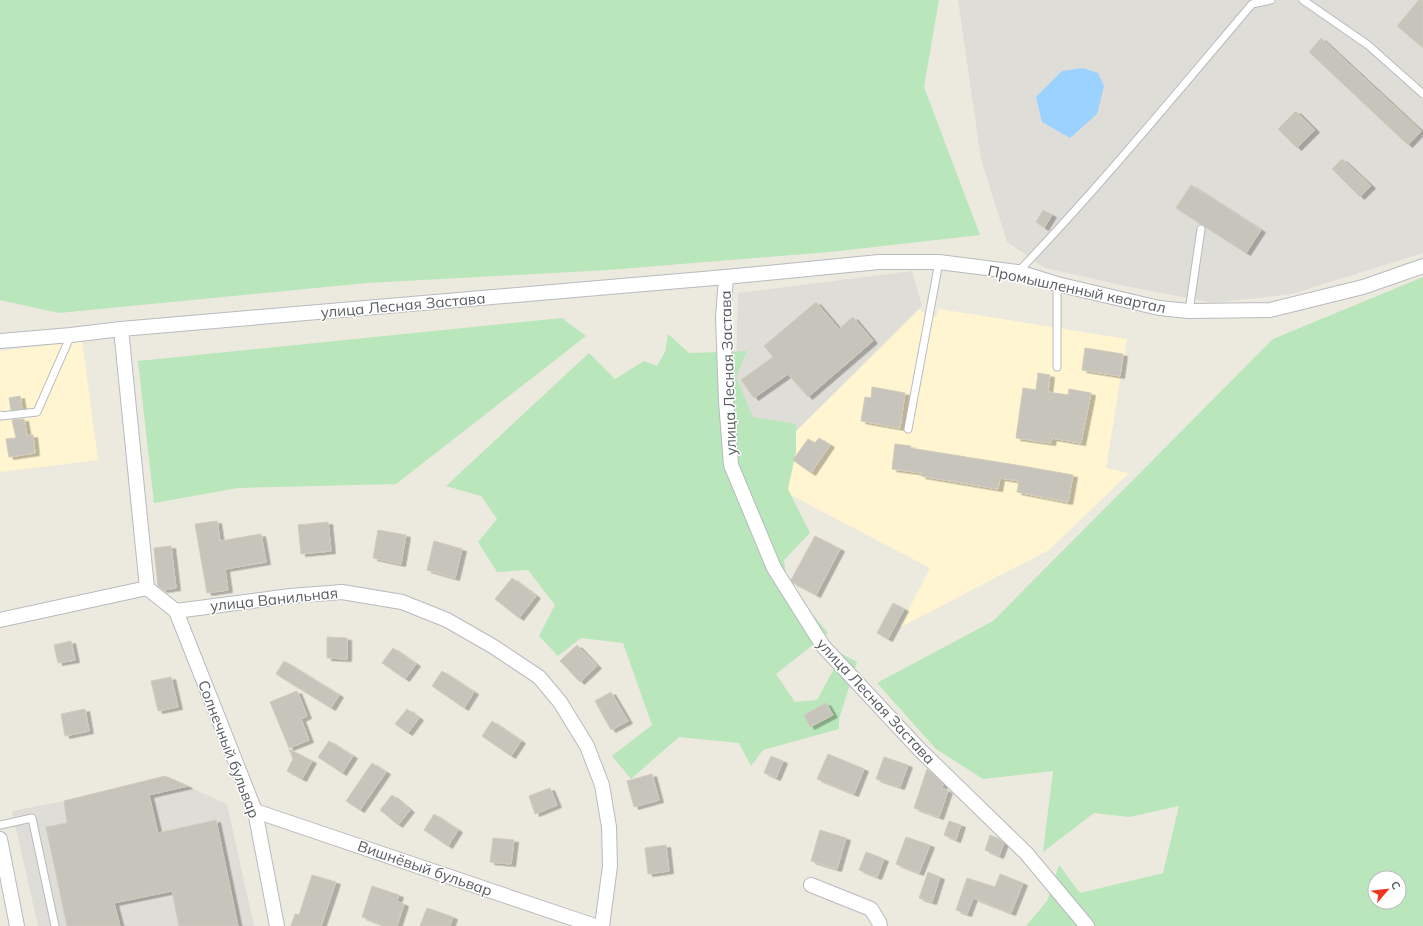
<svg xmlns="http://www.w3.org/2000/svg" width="1423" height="926" viewBox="0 0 1423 926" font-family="Mulish,sans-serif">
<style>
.commercial{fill:#fff5d1}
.industrial{fill:#dfddd7}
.green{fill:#b9e6ba;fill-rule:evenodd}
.water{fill:#9cd2ff}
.building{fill:#c7c4bc;stroke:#d1cbbd;filter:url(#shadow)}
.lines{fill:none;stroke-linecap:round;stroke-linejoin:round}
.lane-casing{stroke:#b7babf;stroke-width:9}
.street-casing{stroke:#b7babf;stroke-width:16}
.lane{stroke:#fff;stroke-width:7}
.street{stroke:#fff;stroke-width:14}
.labels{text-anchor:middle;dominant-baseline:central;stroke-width:3;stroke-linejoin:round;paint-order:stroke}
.street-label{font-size:15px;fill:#585c61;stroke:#fff}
</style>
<defs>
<filter id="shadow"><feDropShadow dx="4.5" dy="2.5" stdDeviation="0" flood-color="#0004"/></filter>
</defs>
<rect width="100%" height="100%" fill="#eceadf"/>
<g class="commercial">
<polygon points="939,309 1127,339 1106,468 1129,473 1049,550 899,628 930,568 747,472 781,446 918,310 936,317"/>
<polygon points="82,341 98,460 0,472 0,351"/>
</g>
<g class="industrial">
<polygon points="958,0 1423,0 1423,253 1292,294 1214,303 1125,286 1045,268 1007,242 981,159"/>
<polygon points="912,271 922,306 781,446 735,408 738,293"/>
<polygon points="165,776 227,804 254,926 38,926 12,811 64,801"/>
</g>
<g class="green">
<polygon points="0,0 939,0 924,87 980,235 830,252 608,270 367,283 59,313 0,300"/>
<path d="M1423 277V926H1026L1047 901 1059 865 1080 893 1163 873 1179 806 1129 817 1094 813 1043 852 1053 771 983 779 936 749 877 683 993 621 1273 339ZM1375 878H1399V902H1375Z"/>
<polygon points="562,318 586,336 396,484 238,488 154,503 138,361"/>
<polygon points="668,334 689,353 747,351 736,377 753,417 796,424 796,452 788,489 810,533 784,560 787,583 828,633 776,674 795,702 817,700 842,654 857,662 839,719 839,729 763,750 751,766 739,743 679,737 631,779 612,756 652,725 623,643 581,638 558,656 539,636 555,605 528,570 497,572 478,542 497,519 481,496 446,486 589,353 615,379 644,361 657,366 665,352"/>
</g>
<polygon class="water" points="1083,68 1098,73 1104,86 1097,114 1070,138 1042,122 1036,97 1062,71"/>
<g class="building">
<polygon points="1419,0 1423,0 1423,48 1397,26"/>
<polygon points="1321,38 1421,131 1408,145 1309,52"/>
<polygon points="1296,111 1315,130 1297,148 1278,129"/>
<polygon points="1342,159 1371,186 1360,197 1332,169"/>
<polygon points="1191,185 1261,230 1246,253 1176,208"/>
<polygon points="1043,210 1052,215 1044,228 1036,222"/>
<polygon points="816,302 839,329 853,317 873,341 808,397 788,374 754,398 741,380 773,357 764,346"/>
<polygon points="1085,348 1123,354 1120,376 1082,370"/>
<polygon points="1038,373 1050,375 1048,392 1068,395 1069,389 1091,393 1081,443 1052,438 1051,443 1016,438 1023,388 1036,390"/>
<polygon points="872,387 905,393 900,428 861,421 865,397 871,398"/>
<polygon points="20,396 22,409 11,410 9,398"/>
<polygon points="24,419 27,436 33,435 35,453 9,457 6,439 16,438 12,420"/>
<polygon points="819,438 830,445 811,473 793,460 808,439 815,443"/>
<polygon points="895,444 911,446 910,448 1022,466 1073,475 1068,502 1017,492 1019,481 1000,478 998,489 921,476 922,473 892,469"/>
<polygon points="217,521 220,541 261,534 266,562 225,569 228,590 207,593 195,524"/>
<polygon points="328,522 331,551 301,554 298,525"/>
<polygon points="378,530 406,535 401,564 373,558"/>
<polygon points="815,536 840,549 816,595 793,583 791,580"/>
<polygon points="434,541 462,549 455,578 427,570"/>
<polygon points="171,546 176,588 163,590 158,586 154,548"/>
<polygon points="512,578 536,596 519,618 495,599"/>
<polygon points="893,603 904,609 888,639 877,633"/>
<polygon points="327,637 347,638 347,659 327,658"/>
<polygon points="71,641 75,660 58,663 54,645"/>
<polygon points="577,645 597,666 580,682 560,661"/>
<polygon points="393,648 416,664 405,679 382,663"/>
<polygon points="284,661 339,695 331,708 276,674"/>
<polygon points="442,671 474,692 464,708 432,686"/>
<polygon points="171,677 178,707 158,711 151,681"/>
<polygon points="297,691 307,716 301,719 309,740 289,748 270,702"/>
<polygon points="611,692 628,721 611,730 595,701"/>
<polygon points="826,703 833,715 810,727 804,715"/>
<polygon points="85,709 89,731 65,736 61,714"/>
<polygon points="407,709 419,718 408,733 395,724"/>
<polygon points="492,721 521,741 511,756 482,736"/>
<polygon points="329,741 353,756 342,773 318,757"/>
<polygon points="289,749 312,761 302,779 287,771 293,759"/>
<polygon points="828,754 864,769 854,794 817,779"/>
<polygon points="771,756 783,761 776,778 764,773"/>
<polygon points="884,757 908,765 900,787 876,779"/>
<polygon points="372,763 386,772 360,810 346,801"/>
<polygon points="927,769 943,784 942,788 948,791 939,817 914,808"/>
<polygon points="652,774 659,800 634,807 627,781"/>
<polygon points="165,776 188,786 149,795 158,833 216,820 238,926 179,926 172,891 114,903 120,926 67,926 46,827 67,823 64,801"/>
<polygon points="550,788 557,805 535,814 529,796"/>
<polygon points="392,795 410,810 398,825 380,810"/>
<polygon points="434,814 458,830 448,846 424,830"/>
<polygon points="949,821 961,825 956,840 944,835"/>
<polygon points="820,830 846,838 837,869 811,861"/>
<polygon points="990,835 999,839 1004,843 999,856 985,850"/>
<polygon points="906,837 930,845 919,873 896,864"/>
<polygon points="493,838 514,840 511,864 490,862"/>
<polygon points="666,845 669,871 648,874 645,848"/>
<polygon points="866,852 884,859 877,877 859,870"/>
<polygon points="928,872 940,877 932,902 919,898"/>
<polygon points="1000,874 1023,883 1011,913 973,898 967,914 956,910 967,878 995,887"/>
<polygon points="312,875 336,882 321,926 291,926 295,914 299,915"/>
<polygon points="372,886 399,895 397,901 404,904 397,926 387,926 362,917"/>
<polygon points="427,908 453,917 450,926 420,926"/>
</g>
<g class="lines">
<defs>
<g id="lane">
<polyline points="1303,0 1368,45 1423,94"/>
<path d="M1018 272C1100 186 1175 95 1252 4L1271 0"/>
<polyline points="1189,311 1201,229"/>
<polyline points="1057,367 1057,284"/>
<polyline points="0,415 1,416 37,412 71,335"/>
<polyline points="908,429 939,262"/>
<polyline points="0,825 32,818 55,926"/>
</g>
<g id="street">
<polyline points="726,277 879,262 939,262 1018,272 1057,284 1159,308 1189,311 1270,310 1363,287 1423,266"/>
<polyline points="0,341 71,335 121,329 726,277 723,317 726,401 731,465 774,568 823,646 920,750 1026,853 1087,926"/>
<polyline points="147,588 176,611 255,811 277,926"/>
<polyline points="176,611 290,596 342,592 402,602 447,620 494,647 539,677 560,702 587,746 602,785 609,827 610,866 602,926"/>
<polyline points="0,620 147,588 121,329"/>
<polyline points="255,811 595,926"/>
<polyline points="0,839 17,926"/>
<polyline points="811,885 871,909 879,922 880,926"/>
</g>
</defs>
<use href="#lane" class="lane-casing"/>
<use href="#street" class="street-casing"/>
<use href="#lane" class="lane"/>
<use href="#street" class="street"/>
</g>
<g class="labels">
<g class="street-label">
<text transform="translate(1077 289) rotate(12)">Промышленный квартал</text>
<text transform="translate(403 305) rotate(-5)">улица Лесная Застава</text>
<text transform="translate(728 373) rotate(-92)">улица Лесная Застава</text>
<text transform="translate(274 599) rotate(-6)">улица Ванильная</text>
<text transform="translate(876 701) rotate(47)">улица Лесная Застава</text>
<text transform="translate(229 749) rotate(69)">Солнечный бульвар</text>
<text transform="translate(425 868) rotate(19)">Вишнёвый бульвар</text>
</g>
</g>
<g transform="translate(1387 890) rotate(62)"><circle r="19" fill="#ffffff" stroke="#bcbec0"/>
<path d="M0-3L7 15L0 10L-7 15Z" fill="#f13520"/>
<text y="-6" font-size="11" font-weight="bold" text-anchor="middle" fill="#585c61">С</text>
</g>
</svg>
